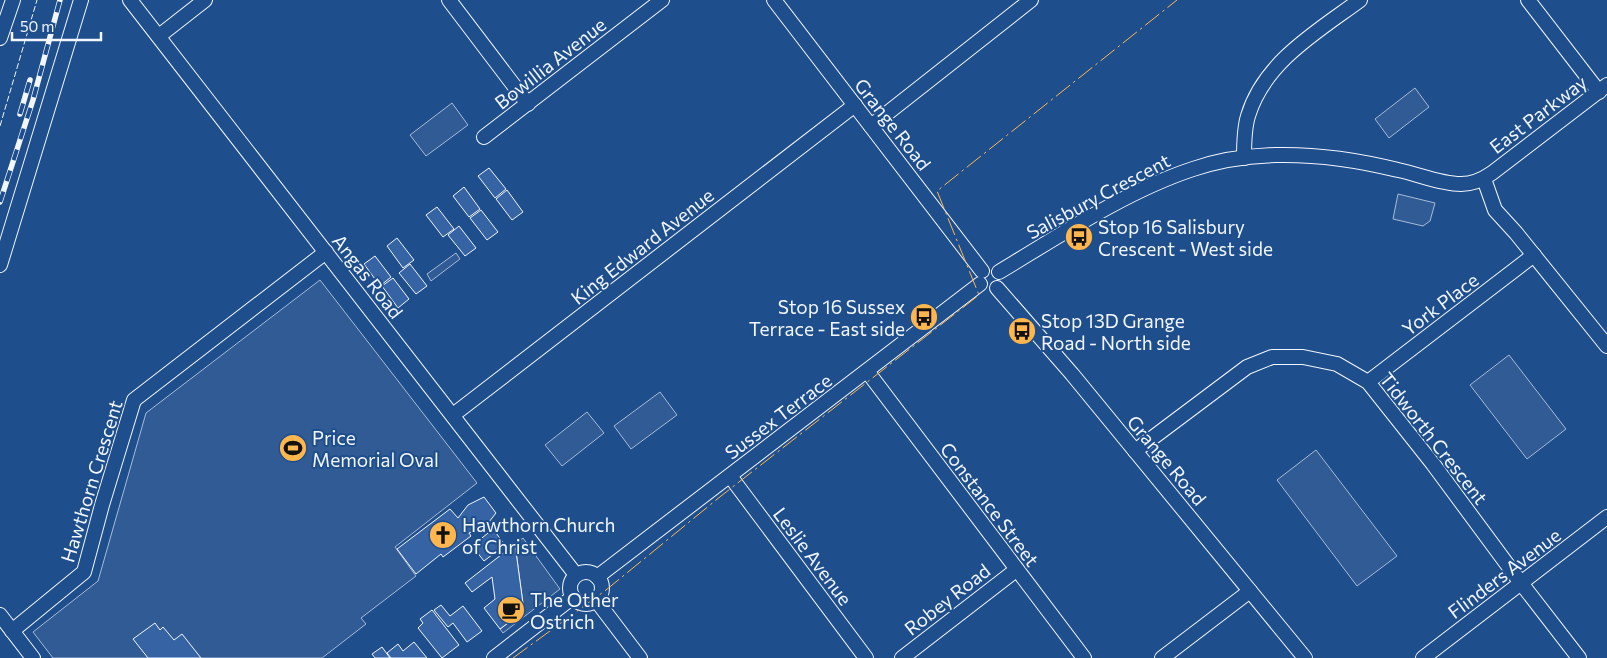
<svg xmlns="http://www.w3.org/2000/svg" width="1607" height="658" viewBox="0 0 1607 658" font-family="Commissioner,sans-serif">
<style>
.built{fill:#305b95;stroke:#a8bbd7}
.building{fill:#3563a3;stroke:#f2f6ff}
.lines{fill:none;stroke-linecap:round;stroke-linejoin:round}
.minor-casing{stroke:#f2f6ff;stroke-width:16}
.minor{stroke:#1f4e8c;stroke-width:14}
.rail-casing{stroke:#f2f6ff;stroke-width:5.5}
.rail{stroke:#1f4e8c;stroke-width:4;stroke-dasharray:11;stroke-linecap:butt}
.fence{stroke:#f2f6ff;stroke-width:1;stroke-dasharray:6 2.5;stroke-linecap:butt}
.power{stroke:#ffb74d;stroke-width:1;stroke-dasharray:18 4 2.5 4;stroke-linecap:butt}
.labels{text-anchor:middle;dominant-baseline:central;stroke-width:4;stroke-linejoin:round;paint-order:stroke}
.street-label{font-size:19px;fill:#f2f6ff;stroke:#1f4e8c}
.poi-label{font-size:19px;fill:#f2f6ff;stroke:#1f4e8c;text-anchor:start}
</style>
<rect width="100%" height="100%" fill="#1f4e8c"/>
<g class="built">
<polygon points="1415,88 1429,107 1389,138 1375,119"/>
<polygon points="452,103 468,125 426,156 410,135"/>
<polygon points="1398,194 1435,203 1430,221 1423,226 1393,219"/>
<polygon points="456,253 460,259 431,281 427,274"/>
<polygon points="320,280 477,483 395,547 416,576 361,618 366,624 322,658 53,658 33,632 98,581 146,413"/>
<polygon points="1509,355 1566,429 1527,459 1470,385"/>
<polygon points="660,392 677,415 631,449 614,426"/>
<polygon points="587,412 604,433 562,466 545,445"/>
<polygon points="1316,450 1397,556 1357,586 1277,480"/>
<polygon points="523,538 560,589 503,633 500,629 524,611 515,544"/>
</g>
<g class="building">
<polygon points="489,168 506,189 495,198 478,176"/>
<polygon points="464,187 480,209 469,217 453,196"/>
<polygon points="507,190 523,212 512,220 496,199"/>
<polygon points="437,207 454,229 443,237 426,215"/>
<polygon points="481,210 498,232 487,240 470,218"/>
<polygon points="459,226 476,248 465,256 448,235"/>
<polygon points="397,238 414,260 403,268 387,246"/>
<polygon points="375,256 391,277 380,286 364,264"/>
<polygon points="410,264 427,286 416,294 399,273"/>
<polygon points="393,278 409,299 398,308 382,286"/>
<polygon points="484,497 496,513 485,527 469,533 471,536 443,557 441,554 416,574 397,549 450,509 458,518 468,505"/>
<polygon points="493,529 505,545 484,561 472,546"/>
<polygon points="515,544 524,611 500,629 484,608 495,599 492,577 472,592 465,583"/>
<polygon points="441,605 450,616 463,606 482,631 467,642 453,623 448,627 434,610"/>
<polygon points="432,610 459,645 442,658 418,628 423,623 420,619"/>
<polygon points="155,623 160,630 163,627 174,640 182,634 201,658 148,658 133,639"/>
<polygon points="414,642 427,658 391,658 387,653 398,644 403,651"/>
<polygon points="382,647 390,658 375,658 372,654"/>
</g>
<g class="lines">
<defs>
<g id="minor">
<polyline points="130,0 576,575"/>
<polyline points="449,0 528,104"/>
<polyline points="774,0 982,271"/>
<polyline points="1528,0 1599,92"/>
<polyline points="159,36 205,0"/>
<polyline points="0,38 13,0"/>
<polyline points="871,126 1031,0"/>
<polyline points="484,137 662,0"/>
<path d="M1244 158C1244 145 1244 129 1248 116 1264 62 1318 31 1360 0"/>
<polyline points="1484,179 1495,210 1516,233 1607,346"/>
<polyline points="0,265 81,0"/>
<path d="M999 272C1059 236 1126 191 1193 169 1219 160 1247 156 1275 155 1316 154 1358 160 1398 170 1418 174 1440 184 1461 184 1473 184 1482 180 1492 173L1607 85"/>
<polyline points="997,288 1072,374 1305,658"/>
<polyline points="867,371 1084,658"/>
<polyline points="1368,382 1534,255"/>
<polyline points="453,415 855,105"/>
<polyline points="1135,451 1247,367 1272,357 1303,357 1337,364 1368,382 1433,464 1521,583 1579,658"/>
<polyline points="730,476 866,658"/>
<circle cx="586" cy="588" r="16"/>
<polyline points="597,577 980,284"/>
<polyline points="596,600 640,658"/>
<polyline points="0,615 33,658"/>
<polyline points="12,631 84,572 102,505 134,400 326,252"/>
<polyline points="494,658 573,597"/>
<polyline points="902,658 1016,570"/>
<polyline points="1162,658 1250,591"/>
<polyline points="1423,658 1607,517"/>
</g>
</defs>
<use href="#minor" class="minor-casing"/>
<use href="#minor" class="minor"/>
<defs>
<g id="rail">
<polyline points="20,114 30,80"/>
<polyline points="0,202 33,100 60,0"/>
</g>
</defs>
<use href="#rail" class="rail-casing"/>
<use href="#rail" class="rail"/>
<polyline class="fence" points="0,126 37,0"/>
<polyline class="power" points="513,658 606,590 721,496 979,295 937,191 1177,0"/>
</g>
<defs>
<symbol id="bus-disc" viewBox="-11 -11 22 22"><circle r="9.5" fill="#ffb74d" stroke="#1f4e8c"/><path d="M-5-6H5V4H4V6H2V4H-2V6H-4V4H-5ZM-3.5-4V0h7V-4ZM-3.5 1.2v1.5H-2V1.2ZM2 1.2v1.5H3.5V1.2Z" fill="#111"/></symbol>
<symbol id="stadium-disc" viewBox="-11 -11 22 22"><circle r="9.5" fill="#ffb74d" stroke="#1f4e8c"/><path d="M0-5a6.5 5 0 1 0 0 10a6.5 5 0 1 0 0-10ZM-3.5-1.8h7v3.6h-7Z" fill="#111"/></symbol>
<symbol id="church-disc" viewBox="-11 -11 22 22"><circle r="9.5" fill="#ffb74d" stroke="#1f4e8c"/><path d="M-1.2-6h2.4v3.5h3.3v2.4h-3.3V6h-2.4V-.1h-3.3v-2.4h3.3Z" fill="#111"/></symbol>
<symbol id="cafe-disc" viewBox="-11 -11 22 22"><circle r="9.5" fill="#ffb74d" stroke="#1f4e8c"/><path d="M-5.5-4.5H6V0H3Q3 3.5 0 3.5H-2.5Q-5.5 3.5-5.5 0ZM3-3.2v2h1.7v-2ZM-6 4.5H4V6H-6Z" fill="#111"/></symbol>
</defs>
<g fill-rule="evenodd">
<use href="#bus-disc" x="1063" y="221" width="32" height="32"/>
<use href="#bus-disc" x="908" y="301" width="32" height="32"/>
<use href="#bus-disc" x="1006" y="315" width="32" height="32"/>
<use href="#stadium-disc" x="277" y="432" width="32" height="32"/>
<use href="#church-disc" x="427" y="519" width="32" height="32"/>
<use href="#cafe-disc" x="495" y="594" width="32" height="32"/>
</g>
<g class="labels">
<g class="street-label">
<text transform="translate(550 63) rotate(-38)">Bowillia Avenue</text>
<text transform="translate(1538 114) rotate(-37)">East Parkway</text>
<text transform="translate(893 124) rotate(52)">Grange Road</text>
<text transform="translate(1098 196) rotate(-28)">Salisbury Crescent</text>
<text transform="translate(642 246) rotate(-38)">King Edward Avenue</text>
<text transform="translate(368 276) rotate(52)">Angas Road</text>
<text transform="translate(1440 304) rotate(-37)">York Place</text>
<text transform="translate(778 416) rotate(-37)">Sussex Terrace</text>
<text transform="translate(1434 438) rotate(52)">Tidworth Crescent</text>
<text transform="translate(1167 460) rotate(50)">Grange Road</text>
<text transform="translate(91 481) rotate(-73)">Hawthorn Crescent</text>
<text transform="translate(990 504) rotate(53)">Constance Street</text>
<text transform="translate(813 556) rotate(53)">Leslie Avenue</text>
<text transform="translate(1504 573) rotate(-37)">Flinders Avenue</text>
<text transform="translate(947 599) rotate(-38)">Robey Road</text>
</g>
<g class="poi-label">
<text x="1098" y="226">Stop 16 Salisbury<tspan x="1098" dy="22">Crescent - West side</tspan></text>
<text x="905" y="306" text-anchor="end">Stop 16 Sussex<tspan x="905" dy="22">Terrace - East side</tspan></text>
<text x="1041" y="320">Stop 13D Grange<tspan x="1041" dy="22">Road - North side</tspan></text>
<text x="312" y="437">Price<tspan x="312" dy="22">Memorial Oval</tspan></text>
<text x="462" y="524">Hawthorn Church<tspan x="462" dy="22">of Christ</tspan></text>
<text x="530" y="599">The Other<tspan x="530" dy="22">Ostrich</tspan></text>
</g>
</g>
<path d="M12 32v8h89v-8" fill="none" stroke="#f2f6ff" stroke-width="2.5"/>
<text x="20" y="32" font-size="15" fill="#f2f6ff" stroke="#1f4e8c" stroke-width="4" paint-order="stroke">50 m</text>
</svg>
